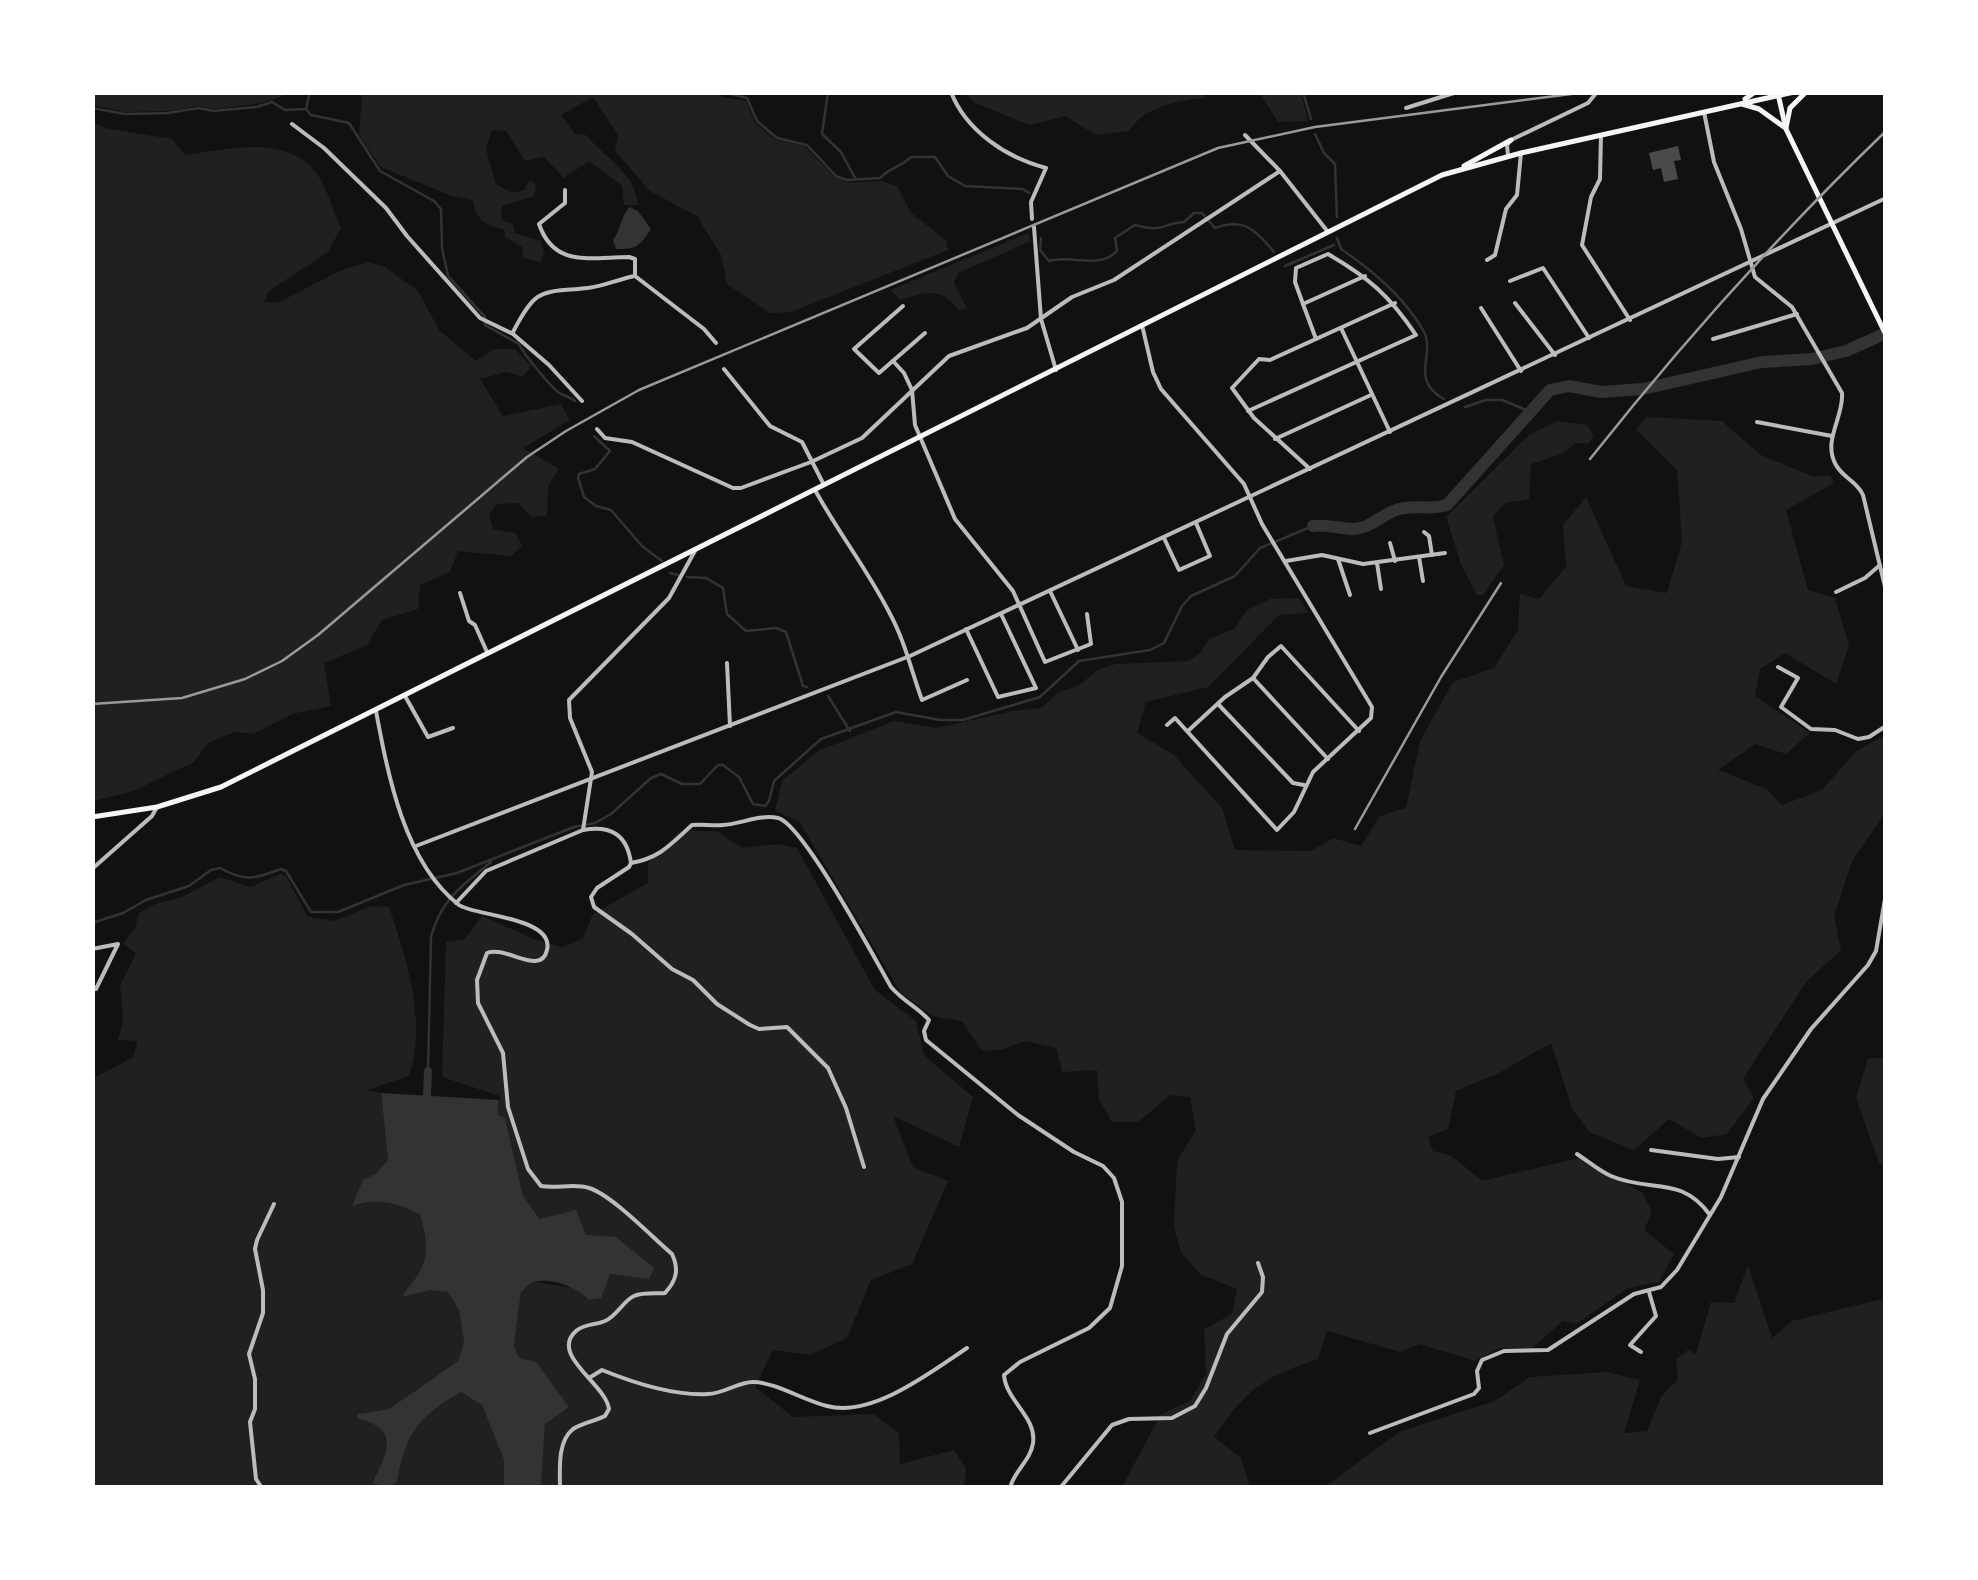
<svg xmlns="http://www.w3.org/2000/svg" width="1978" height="1580" viewBox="0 0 1978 1580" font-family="Raleway,sans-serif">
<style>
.green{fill:#202020}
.water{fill:#333}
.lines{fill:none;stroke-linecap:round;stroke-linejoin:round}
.stream{stroke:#333;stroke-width:2.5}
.canal{stroke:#333;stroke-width:8}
.river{stroke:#333;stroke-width:12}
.building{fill:#4a4a4a}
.minor{stroke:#bcbcbc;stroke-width:4}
.tertiary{stroke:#bcbcbc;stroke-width:4}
.trunk{stroke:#f5f5f5;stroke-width:5}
.rail{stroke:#9a9a9a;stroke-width:2.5}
</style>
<rect width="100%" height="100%" fill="#111"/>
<g class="green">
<polygon points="93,92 286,92 286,93 281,97 256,104 215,109 199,106 168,111 124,112 93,105"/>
<path d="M1204 92 1205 98C1177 101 1145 106 1129 131L1096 135 1065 116 1029 125 973 102 965 93Z"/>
<path d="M362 93H718L722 97 746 101 755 123 776 140 804 146 834 176 849 183 881 181 897 186 911 213 946 240 948 250 791 312 770 313 727 284 721 255 697 216 650 191 615 151 618 135 593 97 561 115 575 134 586 135C606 159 635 172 638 205H624L622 186 589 161 564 178 544 157 525 161 506 131 492 130 486 149 496 184 512 193 524 190 530 180 536 186 534 196 502 206 501 220 513 224 515 233 541 241 544 253 541 263 523 257 522 247 505 237V230C484 224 477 222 473 200L452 196 381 167 359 135Z"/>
<polygon points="1260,93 1301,93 1308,121 1278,122"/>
<path d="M93 122 105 128 172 139 185 155C226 150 282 134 314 170 326 184 333 211 341 228L328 252 269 291 264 302 277 303 342 270 369 262 385 267 418 291 439 330 476 361 494 349H515L531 366 523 377 506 372 480 379 503 416 561 404 570 420 523 448 559 469 548 486 547 515 532 517 518 503 497 504 489 514 493 529 516 533 522 546 511 556 458 551 450 572 420 585 418 609 382 620 367 645 324 663 331 706 292 714 253 734 236 732 209 742 194 762 133 791 93 801Z"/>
<path d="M1028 233 1031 241 958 273 954 283 967 309 959 310C940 287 927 291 901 300L890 290Z"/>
<path d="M1646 417 1722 421 1761 455 1812 476H1830L1834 483 1786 510 1808 590 1835 598 1849 646 1836 684 1785 653 1760 669 1755 696 1810 733 1786 754 1755 744 1718 770 1766 789 1782 805 1822 790 1856 751 1885 735V813L1852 861 1834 916 1841 950 1806 982 1743 1079 1754 1098 1727 1134 1702 1138 1669 1119 1634 1150 1589 1132 1572 1108 1551 1043 1499 1073 1456 1091 1448 1129 1428 1137 1433 1151 1452 1156 1482 1181 1579 1158 1643 1193 1652 1212 1644 1230 1674 1254 1659 1282 1628 1288 1576 1324 1563 1321 1531 1349 1499 1348 1475 1361 1420 1344 1400 1352 1327 1331 1318 1359C1263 1377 1247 1389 1214 1437L1241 1458 1250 1487H1122L1161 1414 1190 1401 1206 1374 1204 1329 1232 1314 1237 1289 1200 1274 1181 1252 1174 1227 1177 1161 1196 1130 1190 1097 1170 1095 1138 1122H1112L1099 1100 1097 1070 1062 1072 1056 1048 1026 1041 1000 1050 982 1051 962 1021 933 1016 901 993 799 821 775 811 782 781 818 751 894 721 936 728 1013 711 1041 708 1058 693 1079 685 1099 669 1116 664 1188 661 1200 653 1209 639 1234 629 1247 610 1270 599 1299 598 1308 613 1279 615 1208 687 1146 702 1137 733 1173 754 1222 808 1235 850 1311 851 1333 838 1361 846 1380 816 1406 808 1420 741 1453 682 1494 668 1518 630 1520 594 1539 599 1566 567 1563 525 1586 497 1626 586 1667 593 1682 541 1677 470 1636 430Z"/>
<polygon points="1557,421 1587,425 1594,435 1588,444 1575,443 1564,453 1531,464 1529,499 1505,503 1493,517 1504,565 1483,595 1477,595 1461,564 1446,517 1529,435"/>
<polygon points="680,831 717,831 742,848 778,844 797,848 875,990 916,1021 924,1055 973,1097 959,1147 893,1116 913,1167 948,1181 912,1264 871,1280 847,1338 810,1355 773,1350 755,1387 793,1417 873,1414 899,1433 900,1464 954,1450 966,1468 964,1487 541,1487 545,1424 514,1345 521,1292 535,1282 579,1289 609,1274 649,1279 616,1237 591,1238 541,1219 523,1197 505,1118 498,1115 500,1096 442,1077 446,942 465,939 482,916 536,940 563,947 583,938 593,914 648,883 648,863"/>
<path d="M280 874 286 876 308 917 335 921 370 906 389 907C407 960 427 1021 409 1076L368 1090 381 1093 388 1160 353 1205C375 1196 401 1203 420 1215 431 1253 428 1265 403 1294L405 1297 430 1290 448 1291 459 1310 464 1342 458 1361 389 1409 358 1414C397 1432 389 1449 372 1482L388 1487 397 1482C406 1432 417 1419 461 1392L482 1405 504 1460V1487L93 1488V1079L133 1057 138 1041 118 1040 123 1021 120 985 136 954 123 943 135 929 139 913 153 905 184 896 220 877 251 887Z"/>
<polygon points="1885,1057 1886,1057 1885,1166 1879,1163 1856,1098 1868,1059"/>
<polygon points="1748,1265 1772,1338 1792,1321 1882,1299 1885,1288 1885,1487 1324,1487 1401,1431 1495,1401 1530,1377 1606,1372 1640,1380 1624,1433 1647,1431 1661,1397 1678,1379 1676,1359 1688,1350 1696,1354 1711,1302 1734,1303"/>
</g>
<g class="water">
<path d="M630 207 638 211 651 229C641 245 636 250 616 249L613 240C621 230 621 215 630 207Z"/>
<path d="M381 1093 499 1100 498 1115 505 1118 523 1196 540 1219 576 1210 586 1235 616 1237 654 1268 649 1279 610 1274 601 1298 589 1300C578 1288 552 1277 535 1282 529 1284 525 1289 521 1292L514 1345 519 1358 536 1362 569 1407 545 1424 541 1487H504V1460L482 1405 461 1392C417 1418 406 1433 397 1482L388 1487 372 1483C388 1451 400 1429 357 1418V1414L389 1409 458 1361 464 1342 459 1310 448 1292 430 1290 404 1297 403 1294C428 1265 431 1253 420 1215 400 1203 375 1197 352 1206L363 1180 376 1174 388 1160Z"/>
</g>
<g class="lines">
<g class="stream">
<path d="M310 92 306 109 311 115 349 123 380 171 434 201 441 209 442 248 448 276 485 317V325L519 344C522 352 553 390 561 394 566 396 571 398 575 401"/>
<path d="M723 92 747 98 757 121 777 138 807 145 836 176 847 180 880 178C890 167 901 167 911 157H935L948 176 965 186 1023 189 1029 193"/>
<polyline points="828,92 822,134 841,152 855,178"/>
<polyline points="1303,92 1311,119"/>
<polyline points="92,108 125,114 168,113 199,108 213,111 257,107 272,102 285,110 306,109"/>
<polyline points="1315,134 1324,153 1335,164 1337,217"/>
<path d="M1041 238 1040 250 1049 261C1071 254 1099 270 1117 251L1115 238 1135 225C1165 233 1160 224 1184 222L1194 213H1202L1215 228C1245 217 1256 231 1274 252"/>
<path d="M1337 238 1341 249C1372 270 1404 297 1423 330 1437 354 1408 379 1444 399"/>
<polyline points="1285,266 1334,245"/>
<polyline points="1465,407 1486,400 1502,400 1529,411"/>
<polyline points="594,436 610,451 595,469 579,474 578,478 584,497 596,506 611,510 642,546 662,561"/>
<polyline points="670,573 678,575"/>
<polyline points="687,577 706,578 723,588 727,614 746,631 776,628 786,632 803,686 807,687"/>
<polyline points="828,696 850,731"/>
<path d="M92 923 123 913 146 900 189 886 211 870 220 868C245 882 255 879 281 869L286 871 311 912H338L404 885 457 873 574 827 595 823 611 814 651 778 661 774 682 784H700L718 765H723L739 777 753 804 765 806 769 801 774 781 821 739 896 712 940 720H963L1040 697 1079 661 1150 650 1164 643 1182 606 1191 596 1235 576 1260 548 1313 526"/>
<path d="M428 1071 431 937C441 899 462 886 491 862"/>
</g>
<polyline class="canal" points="427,1095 428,1071"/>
<path class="river" d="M1313 526C1328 524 1340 529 1354 529 1372 528 1383 513 1399 509 1416 504 1427 511 1447 505L1550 390 1569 386 1601 392 1643 389 1762 362 1812 359 1846 351 1886 333"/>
</g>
<polygon class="building" points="1678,146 1681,160 1674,161 1678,179 1664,182 1661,168 1653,170 1649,153"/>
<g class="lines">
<g class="minor">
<path d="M951 92C966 131 1007 158 1046 168L1031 202 1032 219"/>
<polyline points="1406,108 1457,92"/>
<path d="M1704 112 1714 162 1741 229 1755 277 1792 307 1842 393C1844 417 1822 441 1836 465 1843 478 1857 481 1863 495L1886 591"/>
<polyline points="292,124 324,148 386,208 407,236 480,318 513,334 549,365 582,401"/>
<polyline points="1245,135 1280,171 1328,232"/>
<polyline points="1601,135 1600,179 1591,197 1582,245 1630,320"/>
<polyline points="1508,156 1507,145 1511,140 1588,103 1597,92"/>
<path d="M565 190V203L539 224C554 268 590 257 629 257L635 259V276"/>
<polyline points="1034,227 1041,319 1056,370"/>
<polyline points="1487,260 1495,255 1506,209 1517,195 1521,153"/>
<polyline points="1510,281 1543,268 1589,338"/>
<polyline points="1515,303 1555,355"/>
<polyline points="903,306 854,349 879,373 925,333"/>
<polyline points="1481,308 1521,371"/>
<polyline points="1142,325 1153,372 1161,389 1244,484 1262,524 1372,707 1371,718 1313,772 1294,812 1277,830 1175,718 1167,725"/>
<polyline points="1341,328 1390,432"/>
<path d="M513 332C537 286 541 293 588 288 604 286 619 279 635 276L704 329 716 343"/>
<polyline points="1316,339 1303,304 1365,276"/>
<polyline points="1713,339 1797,314"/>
<polyline points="893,361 904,373 912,390 915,425 955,519 1013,591 1045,662 1091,644 1087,614"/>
<polyline points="724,369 770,426 802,442 824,485"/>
<path d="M1248 411 1416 335C1389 295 1369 278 1328 254L1296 268 1295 282 1303 304"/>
<polyline points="1757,422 1832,436"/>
<polyline points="597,429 605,438 632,442 733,488 741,488 811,462 862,438 949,356 1027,328 1072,297 1114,280 1280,171"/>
<polyline points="1275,439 1371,395"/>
<polyline points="1310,469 1254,418 1232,388 1259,359 1270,360 1395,303"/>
<path d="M815 490C838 532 867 569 889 612 905 641 911 670 922 700L967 680"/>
<polyline points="1424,532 1429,536 1432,555"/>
<polyline points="1164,538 1179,570 1210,556 1196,523"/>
<polyline points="1390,543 1395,561"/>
<polyline points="1419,557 1423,581"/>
<polyline points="1338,559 1350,595"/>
<polyline points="1286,561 1322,555 1363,564 1445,553"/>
<polyline points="1377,563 1381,589"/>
<polyline points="1050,591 1078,650"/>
<polyline points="1836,592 1865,578 1880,565"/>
<polyline points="460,593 469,621 475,625 487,652"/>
<polyline points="966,629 998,697 1036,688 1001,614"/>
<polyline points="1885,654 1886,654"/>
<polyline points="727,663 730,726"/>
<polyline points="1778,667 1798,678 1781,707 1811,729 1835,730 1858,739 1869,737 1886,726"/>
<polyline points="1253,678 1328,759"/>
<polyline points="405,696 428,737 453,728"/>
<polyline points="1218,704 1293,783 1304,785"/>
<polyline points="1189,730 1225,697 1253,678 1268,657 1281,646 1359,731"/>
<polyline points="583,830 592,772 570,718 569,700 669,598 696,549"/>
<polyline points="92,869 152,816 157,807"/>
<path d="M456 903 486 871 583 830C610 825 627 834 631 863"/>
<polyline points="92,949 118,944 96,989 92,989"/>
<polyline points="1651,1150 1718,1159 1739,1157"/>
<path d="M1577 1154C1588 1161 1599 1171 1611 1176 1651 1193 1681 1175 1710 1215"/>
<path d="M864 1167 846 1108 828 1068 787 1027 759 1029 750 1025 717 1004 693 980 672 969 632 934 594 907 591 897 597 888 629 867 631 863C660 858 671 844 692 825 702 824 713 826 723 825 741 824 760 814 778 818 803 824 875 959 891 987 903 1001 917 1007 929 1020L924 1031 926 1040 1018 1115 1074 1152 1103 1166 1114 1178 1122 1202V1266L1110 1308 1089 1328 1020 1362 1004 1375C1006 1401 1037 1417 1033 1443 1031 1460 1014 1471 1010 1488"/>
<polyline points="1641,1352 1630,1345 1656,1316 1649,1292"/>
<path d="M589 1378 602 1370C634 1383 674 1396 708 1394 723 1394 738 1382 753 1382 775 1382 805 1401 827 1406 872 1418 931 1372 967 1348"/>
<polyline points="1370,1433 1474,1394 1479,1388 1477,1371 1482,1360 1504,1351 1548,1350 1634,1294 1661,1287 1677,1270 1721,1197 1763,1099 1811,1029 1868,965 1876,951 1886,893"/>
<polyline points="262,1488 256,1479 250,1422 255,1409 255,1379 249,1354 263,1313 263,1290 255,1249 257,1240 274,1204"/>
<polyline points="1060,1488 1112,1425 1129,1419 1172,1418 1195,1406 1206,1388 1227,1334 1262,1292 1263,1277 1258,1263"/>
</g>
<g class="tertiary">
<path d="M376 711C388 775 404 862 459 905 474 916 555 917 547 950 541 977 506 945 487 953L477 980 478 1003 503 1053 508 1107 528 1169 541 1186C557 1189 574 1183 589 1188 612 1195 652 1237 672 1254 679 1269 677 1280 665 1293 656 1294 643 1292 634 1296 623 1301 617 1316 605 1321 596 1325 583 1324 576 1331 549 1355 606 1384 609 1409L605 1416C595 1421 582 1423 573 1429 557 1442 560 1470 560 1488"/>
<polyline points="416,846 910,656 1886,198"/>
</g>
<g class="trunk">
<polyline points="1778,94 1786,129 1886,335"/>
<polyline points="1745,99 1755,92"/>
<polyline points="1742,104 1759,109 1784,127"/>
<polyline points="1786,128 1790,108 1806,92"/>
<polyline points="1464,166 1511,140"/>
<polyline points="92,817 157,807 221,787 1442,175 1521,153 1794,92"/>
</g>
<g class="rail">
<path d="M1590 459C1682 343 1779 234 1886 131"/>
<polyline points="92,704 182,698 245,679 282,661 318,635 527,457 566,431 639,390 1218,148 1315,127 1587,92"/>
<polyline points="1355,829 1441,677 1501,583"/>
</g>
</g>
<rect width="1978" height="1580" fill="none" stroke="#ffffff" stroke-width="190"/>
</svg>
